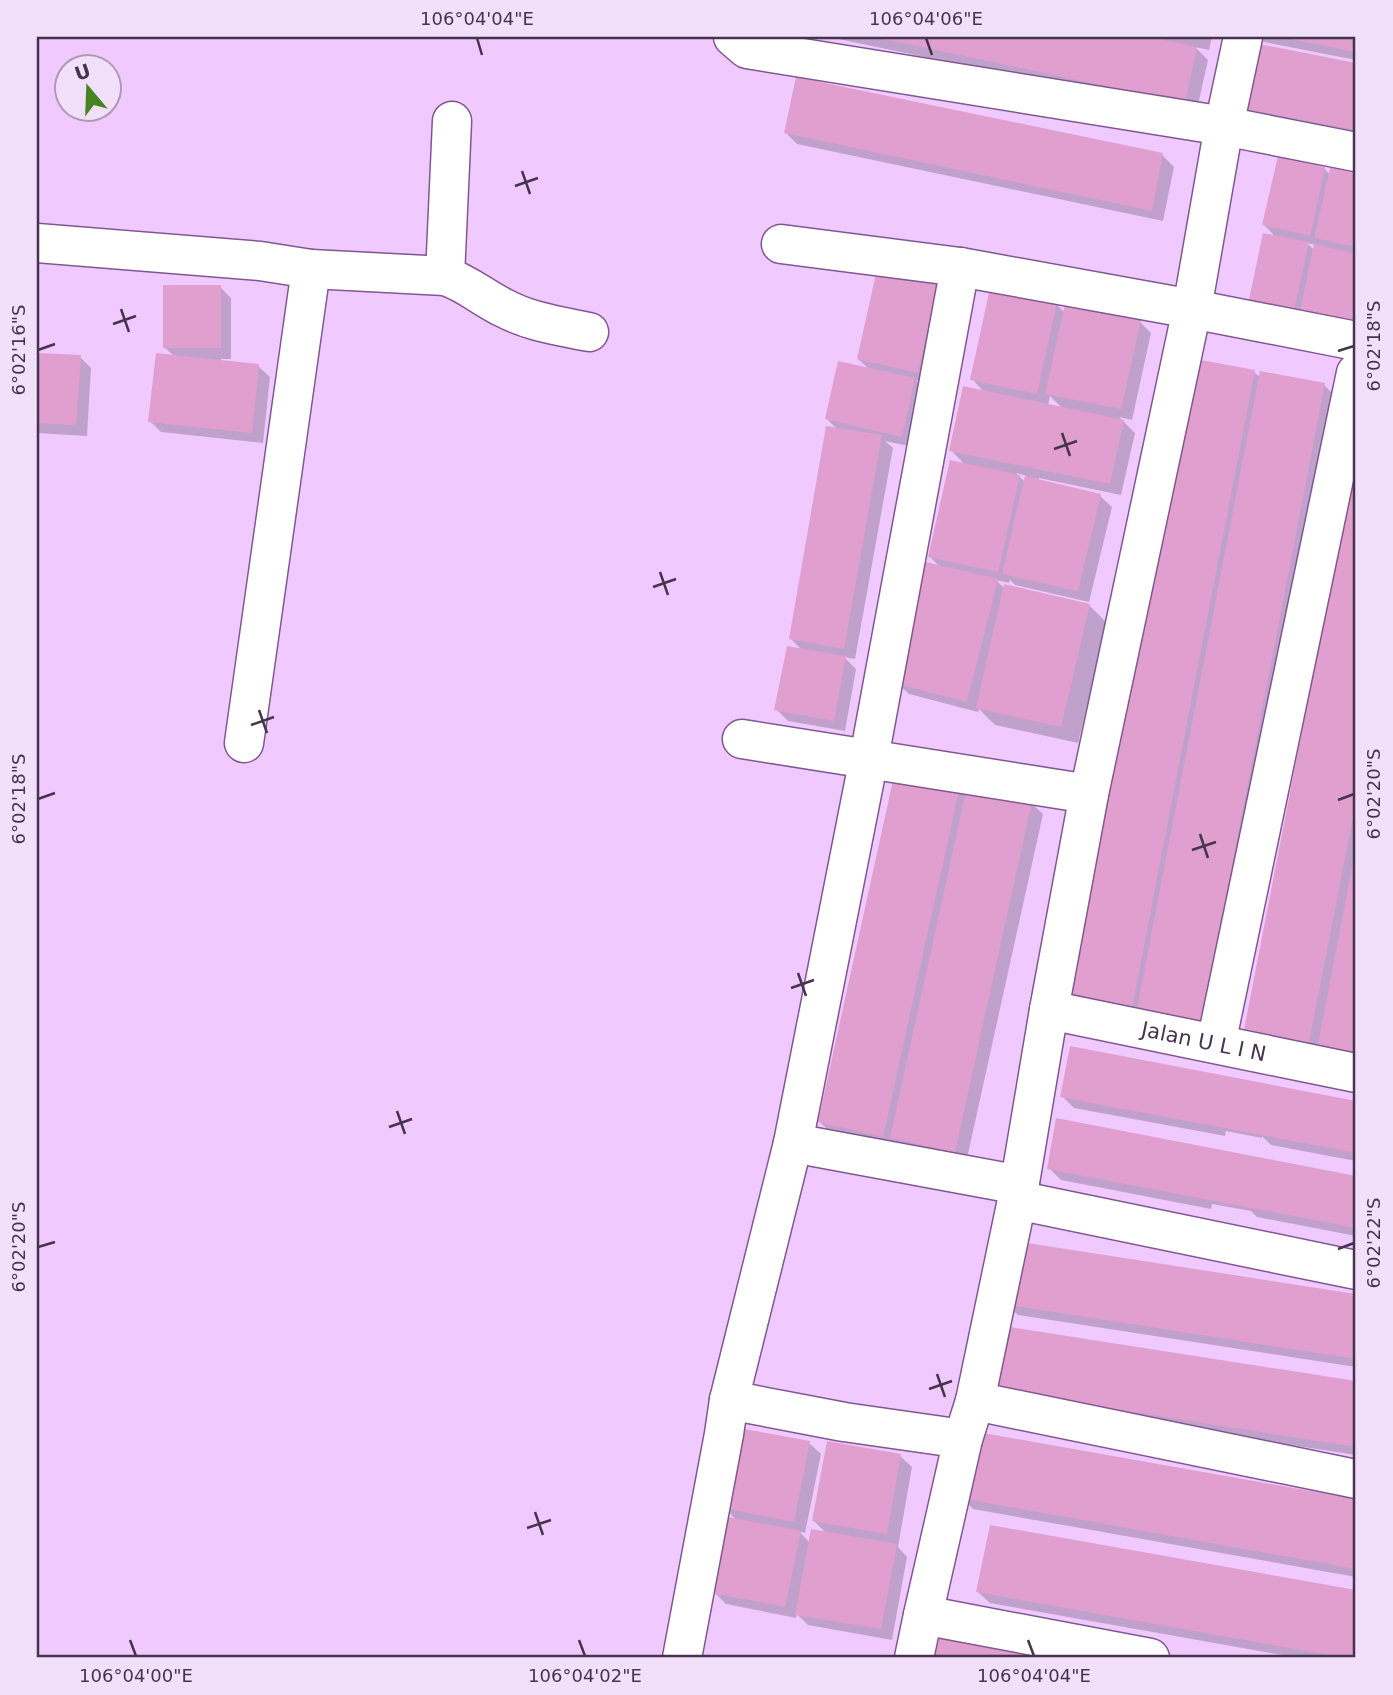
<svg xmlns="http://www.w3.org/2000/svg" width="1393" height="1695" viewBox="0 0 1393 1695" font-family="'DejaVu Sans',sans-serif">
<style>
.shadow{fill:#0003;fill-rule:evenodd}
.building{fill:#e19fd0}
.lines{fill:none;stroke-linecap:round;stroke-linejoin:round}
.street-casing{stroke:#815792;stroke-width:41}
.street{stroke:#fff;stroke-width:38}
.ticks{fill:none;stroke:#46334d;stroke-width:2.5}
.labels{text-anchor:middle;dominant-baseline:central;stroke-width:5;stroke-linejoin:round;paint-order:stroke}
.street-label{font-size:21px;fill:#46334d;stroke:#f2e0fa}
.neatline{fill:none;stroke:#46334d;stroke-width:2.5}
.ticks-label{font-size:18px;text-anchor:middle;fill:#46334d}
</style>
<rect width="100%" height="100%" fill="#f0caff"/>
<g class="shadow">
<polygon points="829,37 1212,37 1209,50 1195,47 1208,60 1196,114"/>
<polygon points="1258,37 1356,37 1356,60 1264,42"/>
<polygon points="1250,44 1356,64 1356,138 1249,118 1237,106"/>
<polygon points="37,76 39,78 37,130"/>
<polygon points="786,133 1162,155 1174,167 1163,221 797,144"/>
<path d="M1332 166 1356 171V330L1262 311 1250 300 1277 238 1264 225 1324 168 1330 175ZM1307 243 1316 245 1315 251Z"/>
<polygon points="937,283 929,383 916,380 926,391 913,447 885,441 893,448 855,659 844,657 856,669 845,731 788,721 776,709 802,650 791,639 838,430 827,419 869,369 858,359"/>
<polygon points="220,287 231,298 231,359 221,359 221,361 258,366 270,377 263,443 161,432 150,421 174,356 165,348"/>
<path d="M1056 304 1065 313 1140 322 1151 333 1132 420 1119 417 1135 433 1121 495 1039 478 1038 481 1100 496 1112 507 1089 602 1015 585 1010 580 1009 583 996 580 1005 589 1006 587 1090 606 1107 623 1078 743 995 725 979 709 978 712 909 694 897 683 940 567 930 557 965 465 951 450 984 392 972 379ZM1050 396 1063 409 1048 405ZM1016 473 1027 476 1026 483Z"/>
<polygon points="37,354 80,357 91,368 87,436 37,433"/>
<polygon points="1254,372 1261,378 1324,385 1335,396 1213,1031 1080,1007"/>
<polygon points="1356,461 1356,1061 1258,1041 1246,1029"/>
<polygon points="896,773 1031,803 1043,814 966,1163 903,1149 896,1142 895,1147 831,1133 820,1122"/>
<polygon points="1072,1048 1356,1103 1356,1161 1271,1145 1262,1136 1262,1138 1226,1131 1225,1136 1074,1108 1062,1096"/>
<polygon points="1058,1120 1356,1178 1356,1236 1257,1217 1251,1211 1212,1204 1211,1209 1061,1180 1049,1168"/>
<polygon points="1016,1243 1356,1296 1356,1367 1018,1315 1006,1304"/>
<polygon points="1005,1328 1356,1383 1356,1455 1006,1401"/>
<polygon points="974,1433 1356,1500 1356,1577 973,1509 962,1497"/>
<polygon points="809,1443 821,1454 805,1533 799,1531 810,1543 827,1534 814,1521 900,1456 912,1467 898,1547 907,1557 892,1640 808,1625 797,1614 796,1618 726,1604 714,1592 737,1521 725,1508"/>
<polygon points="991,1527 1356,1592 1356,1658 1299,1658 990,1603 978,1592"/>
<polygon points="935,1633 1071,1658 930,1658"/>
</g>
<g class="building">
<polygon points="875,37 1150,37 1197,47 1185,103"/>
<polygon points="1286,37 1356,37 1356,52 1286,38"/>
<polygon points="1249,42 1356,63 1356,130 1235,107"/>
<polygon points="796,77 1163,153 1152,211 784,133"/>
<polygon points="1278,156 1325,167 1310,236 1262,225"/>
<polygon points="1331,164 1356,169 1356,247 1314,238"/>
<polygon points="1263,233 1309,242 1294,310 1249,300"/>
<polygon points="1314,244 1356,254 1356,322 1300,311"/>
<polygon points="877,269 938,282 918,373 857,359"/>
<rect x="163" y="285" width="58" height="63"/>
<polygon points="990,288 1057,302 1037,394 970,380"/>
<polygon points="1065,304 1141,320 1121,409 1045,394"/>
<polygon points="37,353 81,355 76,425 37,423"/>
<polygon points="156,353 259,364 252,433 148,422"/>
<polygon points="1190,358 1255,370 1132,1008 1067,996"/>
<polygon points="838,361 915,378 902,437 825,419"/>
<polygon points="1260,371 1325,383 1202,1021 1137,1009"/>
<polygon points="963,386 1124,420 1110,484 949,451"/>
<polygon points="826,426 882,435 844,649 789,639"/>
<polygon points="1355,457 1356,458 1356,802 1309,1042 1244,1030"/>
<polygon points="950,460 1020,475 998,572 928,557"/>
<polygon points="1025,476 1101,494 1078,591 1002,574"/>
<polygon points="926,562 998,579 967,702 895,683"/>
<polygon points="1004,584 1090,604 1061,727 976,708"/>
<polygon points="787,646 846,656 834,721 774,710"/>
<polygon points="895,771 960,785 883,1137 818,1122"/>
<polygon points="967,787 1032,801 955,1152 890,1138"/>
<polygon points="1355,851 1356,851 1356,1053 1318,1045"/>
<polygon points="1070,1046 1356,1101 1356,1153 1060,1097"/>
<polygon points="1056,1118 1356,1176 1356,1228 1047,1169"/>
<polygon points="1015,1241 1356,1294 1356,1359 1004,1304"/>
<polygon points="1004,1326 1356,1381 1356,1447 993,1390"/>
<polygon points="739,1428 810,1441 794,1522 723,1508"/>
<polygon points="972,1431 1356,1499 1356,1569 960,1498"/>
<polygon points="827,1441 901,1454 887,1534 812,1521"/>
<polygon points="728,1517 801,1531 785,1607 712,1593"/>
<polygon points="990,1525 1356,1590 1356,1658 1346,1658 976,1592"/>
<polygon points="811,1529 897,1544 881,1629 795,1615"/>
<polygon points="933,1631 1072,1658 928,1658"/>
</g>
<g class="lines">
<defs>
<g id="street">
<polyline points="733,37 747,49 1224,126 1356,152"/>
<polyline points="37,243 260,261 311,269 244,743"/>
<polyline points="781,244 960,267 1192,309 1356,341"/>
<polyline points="311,269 445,276 452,121"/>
<path d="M445 276C467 283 483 298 504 308 530 322 560 326 589 332"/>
<polyline points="742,739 1089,794"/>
<path id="s1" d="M1049 1010 1356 1073"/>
<polyline points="1216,1044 1356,373"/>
<polyline points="793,1143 1020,1185"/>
<polyline points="1017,1200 1356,1270"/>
<polyline points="729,1400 793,1143 869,758 960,267"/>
<polyline points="975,1401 1356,1479"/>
<polyline points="923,1615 1150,1658"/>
<polyline points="682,1658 724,1434 729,1400 844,1422 963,1439"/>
<polyline points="914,1658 923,1615 963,1439 975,1401 1017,1200 1049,1010 1089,794 1192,309 1224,126 1243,37"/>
</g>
</defs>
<use href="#street" class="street-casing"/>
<use href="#street" class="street"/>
</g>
<path class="ticks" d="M477 38 482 55M926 38 932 55M522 171 530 194M515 186 538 178M121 309 129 332M113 324 136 316M38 350 55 344M1338 351 1354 346M1062 433 1070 456M1054 449 1077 441M660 572 668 595M653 587 676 579M259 710 267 733M251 725 274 717M38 799 55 793M1338 800 1354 794M1200 834 1208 858M1192 850 1216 842M798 973 806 996M791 988 814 980M397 1111 405 1134M389 1127 412 1119M38 1247 55 1242M1338 1249 1354 1243M937 1374 945 1397M929 1389 952 1381M535 1512 543 1535M527 1528 551 1520M130 1640 136 1656M579 1640 585 1656M1028 1640 1034 1656"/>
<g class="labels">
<g class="street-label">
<text stroke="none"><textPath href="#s1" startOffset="158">Jalan U L I N</textPath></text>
</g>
</g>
<rect width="1393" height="1695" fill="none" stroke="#f2e0fa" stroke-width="77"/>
<g transform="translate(88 88) rotate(341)"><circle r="33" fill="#f2e0fa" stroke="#ad9bb5" stroke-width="2"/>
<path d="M0-5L12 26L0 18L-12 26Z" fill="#468321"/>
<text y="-10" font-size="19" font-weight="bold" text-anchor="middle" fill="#46334d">U</text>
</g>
<rect x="38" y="38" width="1316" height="1618" class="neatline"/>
<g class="ticks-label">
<text x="477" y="25">106°04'04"E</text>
<text x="926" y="25">106°04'06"E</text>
<text transform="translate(1374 346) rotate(-90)" y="6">6°02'18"S</text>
<text transform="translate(19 350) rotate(-90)" y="6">6°02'16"S</text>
<text transform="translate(1374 794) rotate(-90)" y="6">6°02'20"S</text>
<text transform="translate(19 799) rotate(-90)" y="6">6°02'18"S</text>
<text transform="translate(1374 1243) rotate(-90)" y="6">6°02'22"S</text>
<text transform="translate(19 1247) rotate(-90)" y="6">6°02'20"S</text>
<text x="136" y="1682">106°04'00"E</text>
<text x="585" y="1682">106°04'02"E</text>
<text x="1034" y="1682">106°04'04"E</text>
</g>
</svg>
